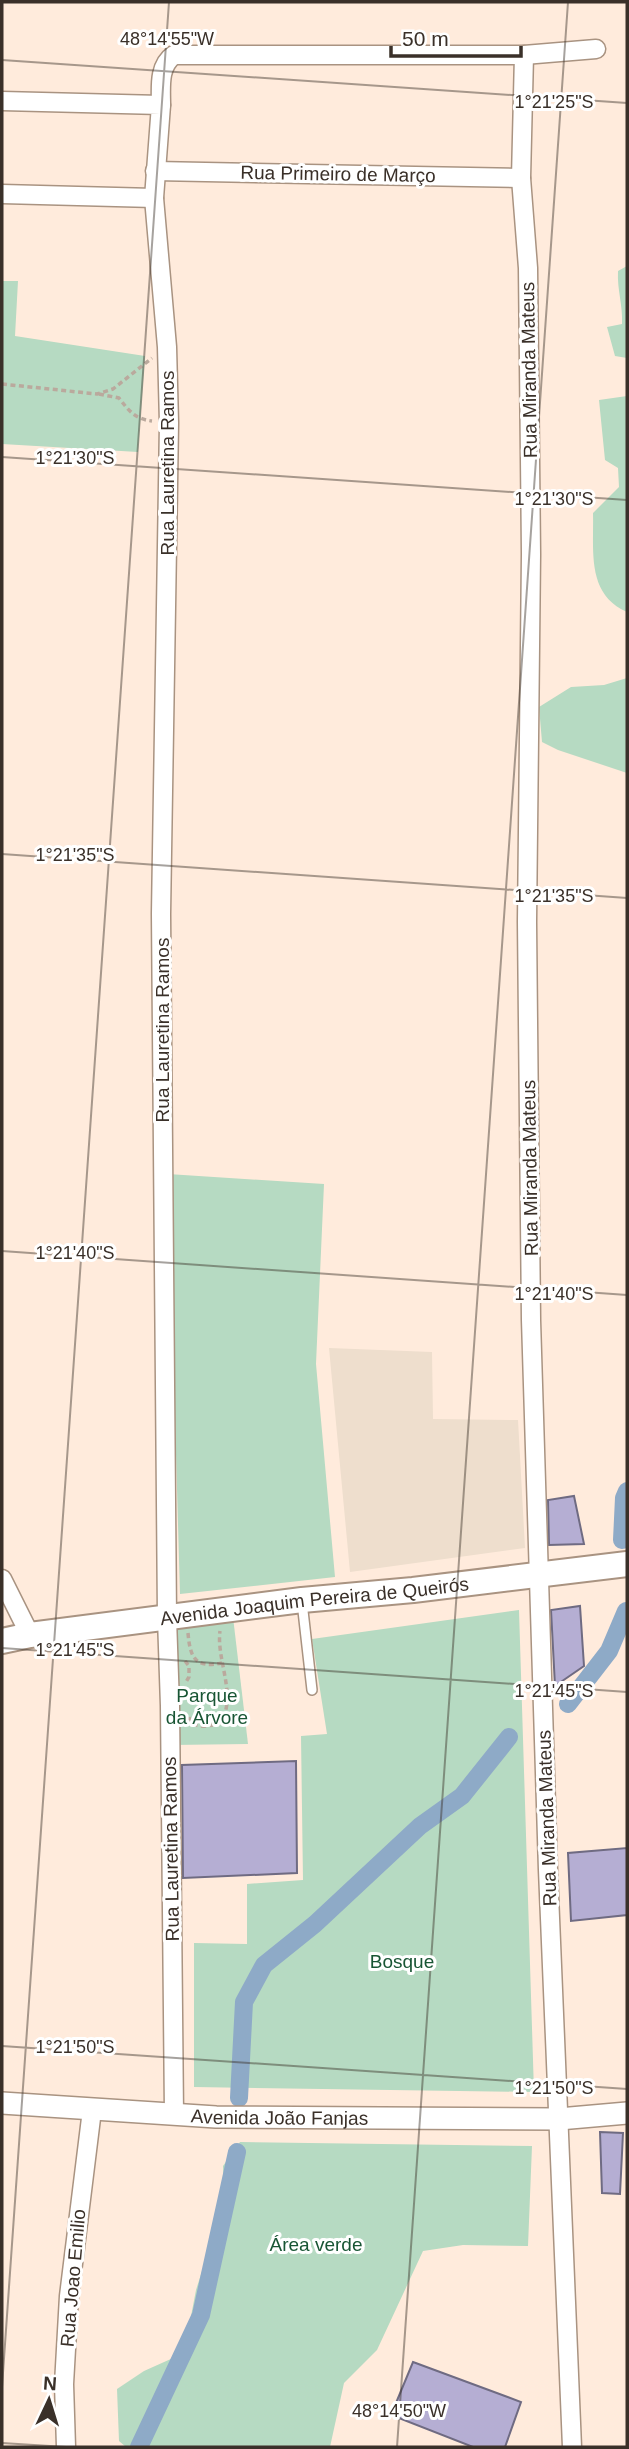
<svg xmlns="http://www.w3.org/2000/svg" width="629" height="2449" viewBox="0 0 629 2449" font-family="Helvetica,sans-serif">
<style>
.medical{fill:#eedecd}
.green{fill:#b6dac2}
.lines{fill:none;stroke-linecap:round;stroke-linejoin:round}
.canal{stroke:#8eaac7;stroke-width:18}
.building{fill:#b5aed3;stroke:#6f6b82;stroke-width:2}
.service-casing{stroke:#a99381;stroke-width:12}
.minor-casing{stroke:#a99381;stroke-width:21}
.tertiary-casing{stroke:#a99381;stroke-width:24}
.secondary-casing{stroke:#a99381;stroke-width:28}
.path{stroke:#baa99d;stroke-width:3.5;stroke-dasharray:5 3.5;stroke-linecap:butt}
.service{stroke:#fff;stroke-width:9}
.minor{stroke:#fff;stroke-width:18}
.tertiary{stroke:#fff;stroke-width:21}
.secondary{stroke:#fff;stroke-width:24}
.ticks{fill:none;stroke:#3a3029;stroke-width:2;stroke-opacity:0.45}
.labels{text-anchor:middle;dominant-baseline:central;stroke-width:6;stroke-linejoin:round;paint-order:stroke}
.street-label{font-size:19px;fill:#3a3029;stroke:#fff}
.park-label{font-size:19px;fill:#185534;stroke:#fff}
.ticks-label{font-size:18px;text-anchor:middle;fill:#3a3029;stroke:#fff;stroke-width:6;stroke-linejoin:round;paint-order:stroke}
</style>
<rect width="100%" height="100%" fill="#ffebdc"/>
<polygon class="medical" points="329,1348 432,1352 433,1419 518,1420 525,1548 350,1572"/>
<g class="green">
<path d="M627 266V358L615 356 607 327 622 324C623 305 617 290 618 271Z"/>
<polygon points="2,281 18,281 15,336 145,356 138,452 2,444"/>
<path d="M627 396V612C586 594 594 551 593 513L619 487 618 468 605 460 599 400Z"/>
<polygon points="627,678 627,773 558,750 542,742 539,707 571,687 604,685"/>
<polygon points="168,1174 324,1184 316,1364 335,1577 180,1594"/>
<polygon points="519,1610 534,2092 194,2087 194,1943 247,1944 247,1884 303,1880 301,1736 327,1734 312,1639"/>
<polygon points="233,1617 248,1744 172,1745 169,1624"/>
<polygon points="240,2142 532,2146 528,2246 463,2245 423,2251 377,2350 344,2383 330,2447 126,2447 119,2441 117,2389 144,2371 173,2358 187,2337 196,2290 224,2202 223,2166"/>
</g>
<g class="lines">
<g class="canal">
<polyline points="622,1540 624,1498 627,1491"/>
<polyline points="568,1704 609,1651 626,1611"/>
<polyline points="239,2098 244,2002 264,1965 315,1924 420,1826 462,1796 509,1737"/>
<polyline points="139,2447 201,2315 237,2152"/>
</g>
</g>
<g class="building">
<polygon points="574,1496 584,1544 549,1545 548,1500"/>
<polygon points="580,1606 584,1666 555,1686 551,1610"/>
<polygon points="296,1761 297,1873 183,1878 182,1765"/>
<polygon points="627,1848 627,1915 571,1921 568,1853"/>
<polygon points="600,2132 623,2133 620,2194 602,2193"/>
<polygon points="413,2362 521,2402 505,2447 473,2447 391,2415"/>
</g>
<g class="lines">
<defs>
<polyline id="service" points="302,1602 312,1690"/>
<g id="minor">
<polyline points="524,55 521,178 528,268 531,554 527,922 531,1320 548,1870 572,2447"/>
<polyline points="2,101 161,105 154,198 167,347 169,423 161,914 167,1618 170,1706 174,2115"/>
<path d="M161 105C161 88 158 66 174 55H524L596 49"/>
<polyline points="155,171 521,178"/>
<polyline points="2,194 154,198"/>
<polyline points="2,1579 30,1635"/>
<polyline points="66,2447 64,2384 69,2296 92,2110"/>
</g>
<g id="tertiary">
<path id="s1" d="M2 2103 216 2117 559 2119 627 2113"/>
</g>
<g id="secondary">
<path id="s2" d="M2 1641 30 1635 302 1600 413 1590 627 1564"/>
</g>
</defs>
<use href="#service" class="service-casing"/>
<use href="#minor" class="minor-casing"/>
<use href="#tertiary" class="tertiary-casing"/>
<use href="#secondary" class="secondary-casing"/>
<g class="path">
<polyline points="2,384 97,394 113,389 152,358"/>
<path d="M99 394 119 398C129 411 135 419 152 421"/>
<path d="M188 1633C190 1656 194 1669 222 1663"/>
<polyline points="185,1661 189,1666 189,1677 186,1682"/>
<path d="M189 1717 190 1722C200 1729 209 1726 220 1723 238 1697 216 1660 220 1631"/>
</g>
<use href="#service" class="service"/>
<use href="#minor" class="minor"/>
<use href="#tertiary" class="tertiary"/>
<use href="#secondary" class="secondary"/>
</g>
<path class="ticks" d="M2 60 627 103M2 457 627 500M2 854 627 898M2 1251 627 1295M2 1648 627 1692M2 2046 627 2089M2 2387 169 2M2 2443 66 2447M397 2447 568 2"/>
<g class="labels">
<g class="street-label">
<text transform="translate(338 174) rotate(1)">Rua Primeiro de Março</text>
<text transform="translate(529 370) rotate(-91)">Rua Miranda Mateus</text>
<text transform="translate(167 463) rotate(-90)">Rua Lauretina Ramos</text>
<text transform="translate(162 1030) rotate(-90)">Rua Lauretina Ramos</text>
<text transform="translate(530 1168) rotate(-91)">Rua Miranda Mateus</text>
<text stroke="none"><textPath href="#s2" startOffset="315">Avenida Joaquim Pereira de Queirós</textPath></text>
<text transform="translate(547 1818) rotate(-92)">Rua Miranda Mateus</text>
<text transform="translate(171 1849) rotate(-91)">Rua Lauretina Ramos</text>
<text stroke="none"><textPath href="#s1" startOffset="278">Avenida João Fanjas</textPath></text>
<text transform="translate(73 2278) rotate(-85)">Rua Joao Emilio</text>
</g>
<g class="park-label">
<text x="207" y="1695">Parque<tspan x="207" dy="22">da Árvore</tspan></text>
<text x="402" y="1961">Bosque</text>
<text x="316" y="2244">Área verde</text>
</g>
</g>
<g class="ticks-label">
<text x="167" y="45">48°14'55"W</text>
<text x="554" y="108">1°21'25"S</text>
<text x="75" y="464">1°21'30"S</text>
<text x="554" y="505">1°21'30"S</text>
<text x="75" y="861">1°21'35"S</text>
<text x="554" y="902">1°21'35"S</text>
<text x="75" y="1259">1°21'40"S</text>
<text x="554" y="1300">1°21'40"S</text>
<text x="75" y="1656">1°21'45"S</text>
<text x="554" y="1697">1°21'45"S</text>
<text x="75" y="2053">1°21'50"S</text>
<text x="554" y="2094">1°21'50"S</text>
<text x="399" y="2417">48°14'50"W</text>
</g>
<rect width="629" height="2449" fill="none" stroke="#3a3029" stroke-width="7"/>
<g transform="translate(49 2400) rotate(4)" stroke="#ffffff" stroke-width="5" paint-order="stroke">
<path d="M0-5L12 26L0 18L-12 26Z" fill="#3a3029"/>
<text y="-10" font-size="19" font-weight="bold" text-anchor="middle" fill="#3a3029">N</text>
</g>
<path d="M391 46v10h130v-10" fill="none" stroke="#3a3029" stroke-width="3.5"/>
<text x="402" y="46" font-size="21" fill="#3a3029" stroke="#ffffff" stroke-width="5" paint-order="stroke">50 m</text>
</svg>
